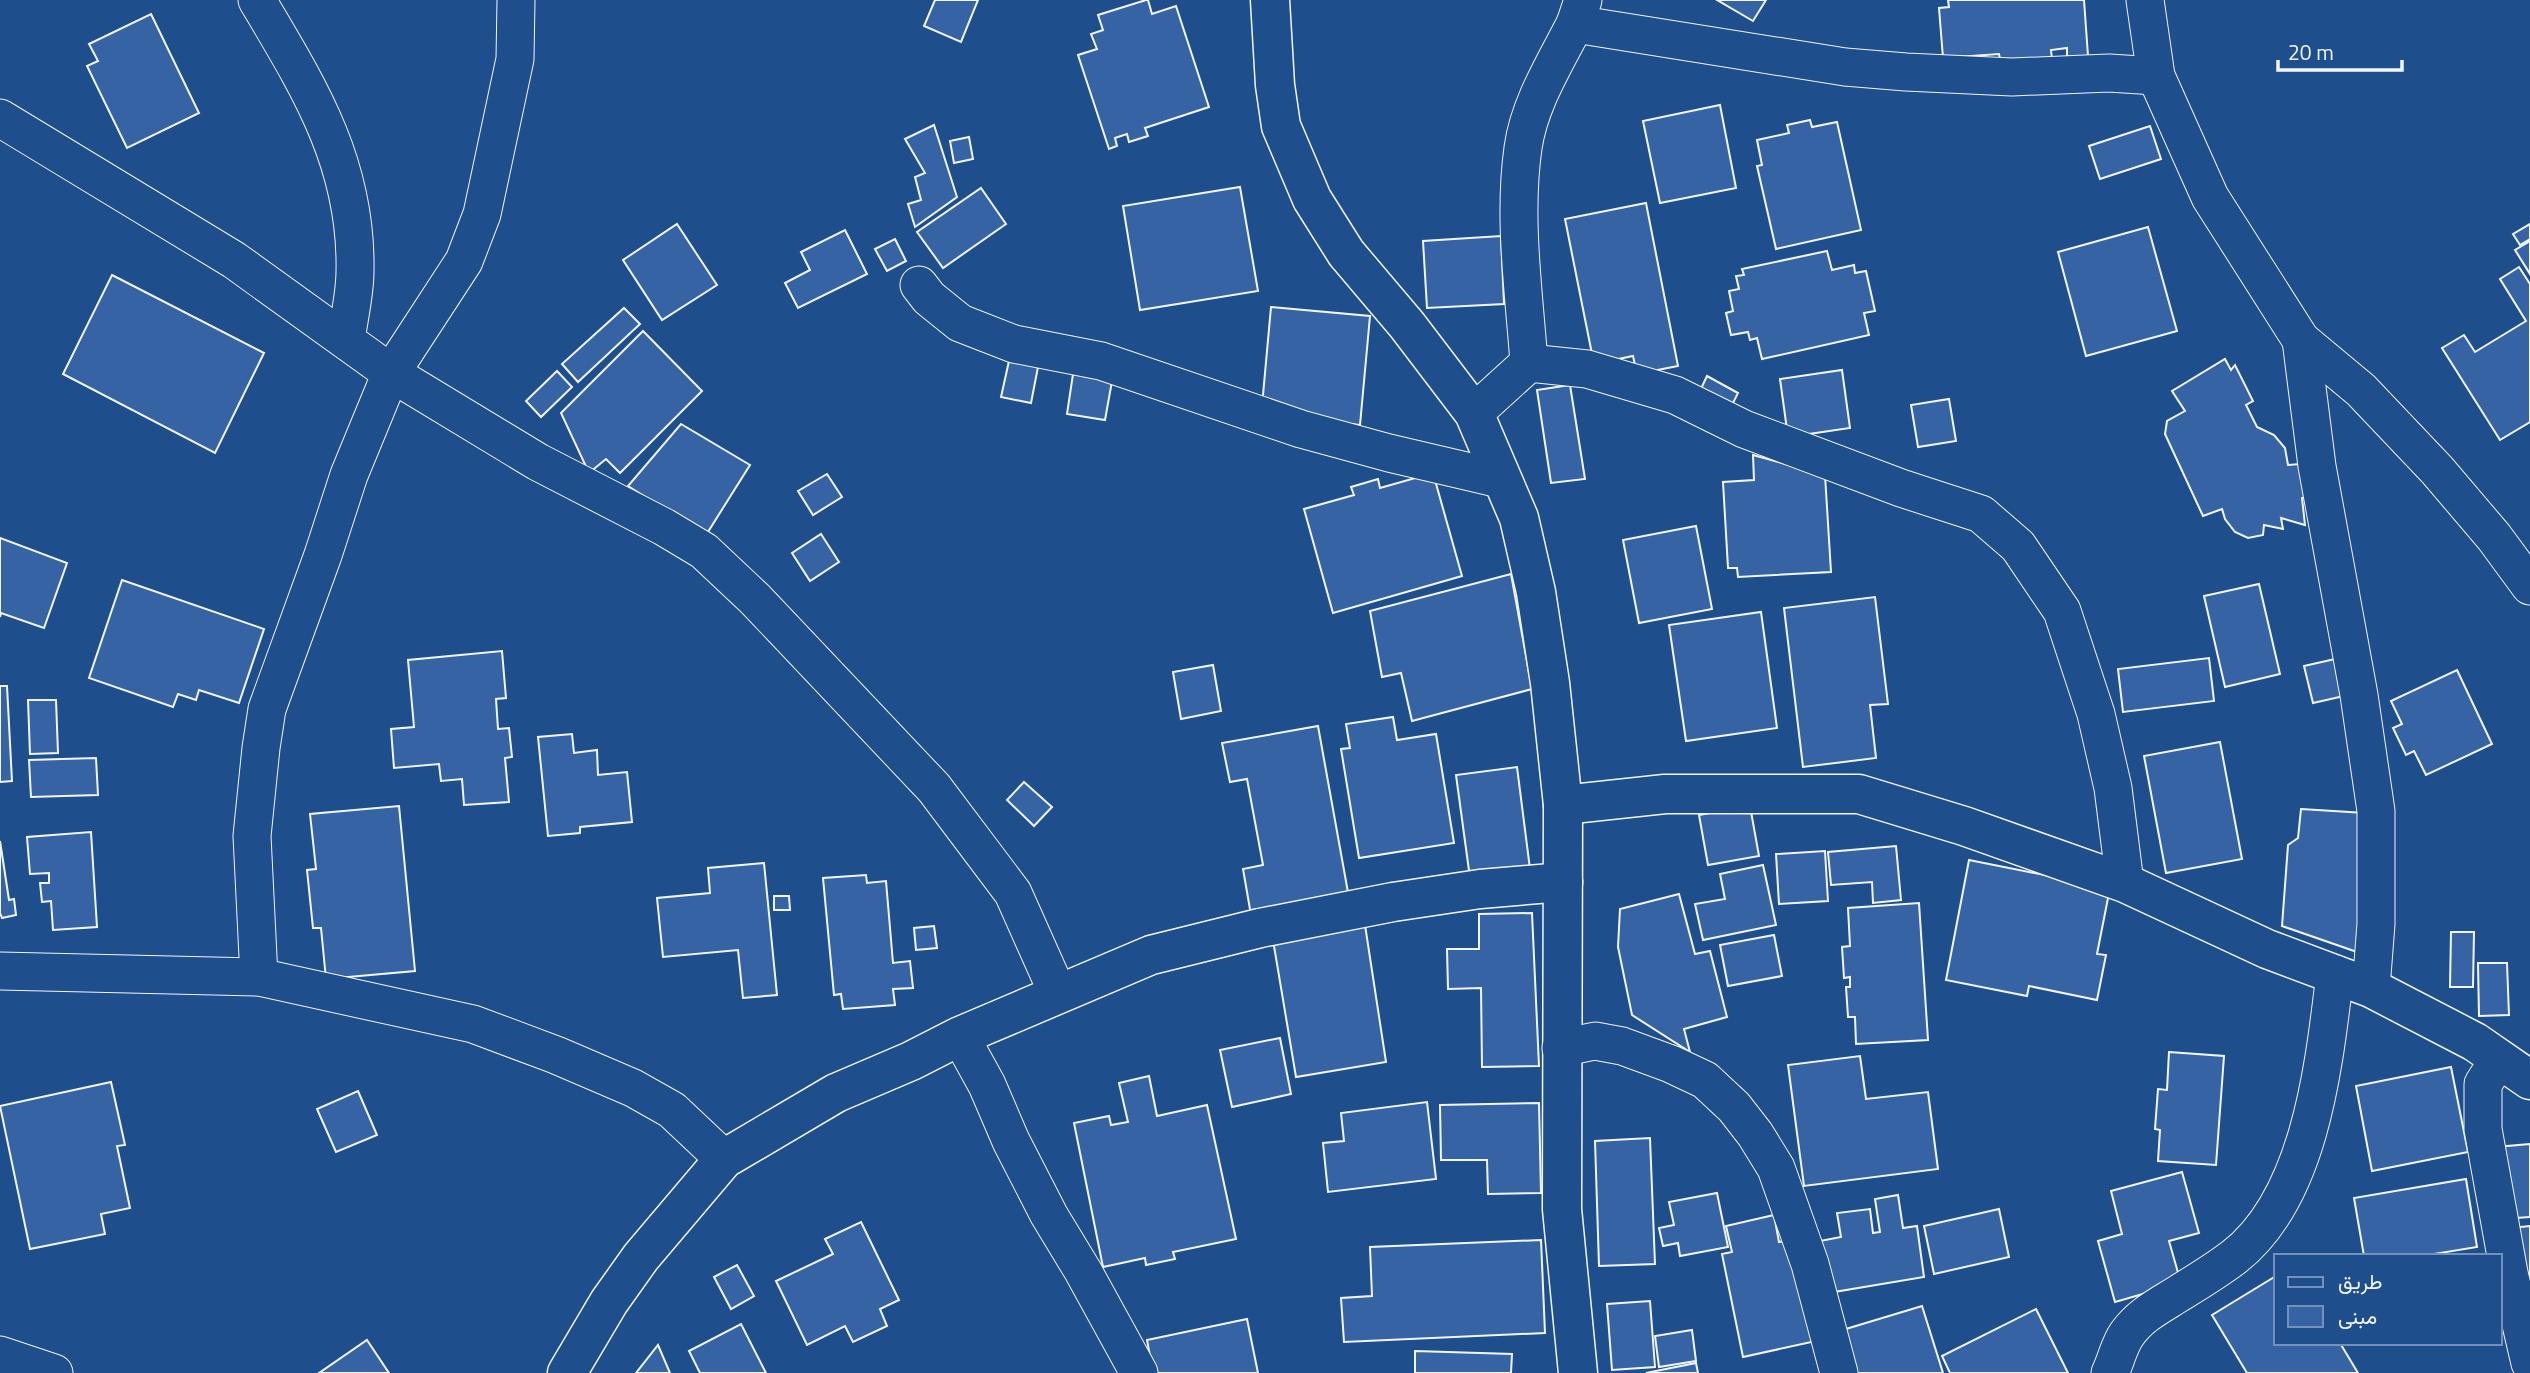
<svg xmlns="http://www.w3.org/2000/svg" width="2530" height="1373" viewBox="0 0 2530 1373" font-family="'Titillium Web',Vazirmatn,sans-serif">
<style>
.building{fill:#3563a3;stroke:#f2f6ff;stroke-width:2}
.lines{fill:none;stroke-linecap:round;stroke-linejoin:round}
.street-casing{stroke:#f2f6ff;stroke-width:39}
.secondary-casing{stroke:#f2f6ff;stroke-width:41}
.street{stroke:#1f4e8c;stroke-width:37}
.secondary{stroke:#1f4e8c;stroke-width:38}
</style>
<rect width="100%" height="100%" fill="#1f4e8c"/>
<g class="building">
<polygon points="935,0 978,0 961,42 924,26"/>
<polygon points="1146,0 1148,0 1152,14 1176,6 1209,107 1145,128 1148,136 1129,142 1127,134 1115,138 1117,146 1109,149 1078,55 1097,49 1091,34 1103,30 1098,15"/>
<polygon points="1717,0 1766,0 1753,21"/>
<polygon points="1948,0 2084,0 2088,56 2067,58 2067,48 2051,50 2052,59 2001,63 1999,54 1943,58 1939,8 1949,7"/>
<polygon points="151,14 199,113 127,148 87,66 98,61 89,44"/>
<polygon points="1720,105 1736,188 1660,203 1643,121"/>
<polygon points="1810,120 1812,127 1837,122 1861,230 1776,249 1757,166 1762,165 1757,140 1789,133 1787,125"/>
<polygon points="934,125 957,197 915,227 908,204 921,200 915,177 925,173 905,139"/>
<polygon points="2150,126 2161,159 2100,179 2089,146"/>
<polygon points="969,137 973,159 954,163 950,141"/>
<polygon points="1240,187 1258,291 1140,310 1123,206"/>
<polygon points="981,188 1006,224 943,268 917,232"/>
<polygon points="1646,203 1678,366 1637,374 1633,356 1594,364 1565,219"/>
<polygon points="677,224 717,285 662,320 623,260"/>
<polygon points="2530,224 2530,239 2520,245 2513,234"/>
<polygon points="2148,227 2177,331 2086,356 2058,252"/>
<polygon points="845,230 867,274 798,308 785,283 810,270 801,252"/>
<polygon points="1501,236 1504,304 1427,308 1423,241"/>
<polygon points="895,239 906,261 887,271 875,249"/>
<polygon points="2530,241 2530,274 2515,250"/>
<polygon points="1827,251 1832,270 1854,265 1855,273 1866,271 1875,311 1864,313 1869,335 1762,359 1757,338 1750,340 1748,332 1731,335 1726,313 1733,311 1729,291 1739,289 1736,276 1744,275 1742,269"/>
<polygon points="2519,267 2530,284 2530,422 2500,440 2442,348 2464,335 2475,352 2526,321 2500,279"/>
<polygon points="112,275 264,353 215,453 63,374"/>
<polygon points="1271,307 1370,316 1360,425 1289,418 1262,406"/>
<polygon points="624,308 640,324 578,382 562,364"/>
<polygon points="643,331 702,391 620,473 606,459 589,473 561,413"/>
<polygon points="2225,359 2231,370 2235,365 2253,401 2246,405 2257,427 2274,435 2285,448 2288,465 2300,464 2307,497 2302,498 2305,525 2281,518 2283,529 2264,525 2263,535 2248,538 2235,532 2225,519 2222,509 2203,516 2165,434 2167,421 2185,411 2172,391"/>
<polygon points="1009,361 1038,367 1031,403 1001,397"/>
<polygon points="1842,370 1850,428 1788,437 1780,379"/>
<polygon points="557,371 572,387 541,417 526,401"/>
<polygon points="1073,374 1112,381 1105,420 1067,414"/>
<polygon points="1707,376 1738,393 1729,411 1698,395"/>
<polygon points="1570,385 1585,479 1551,483 1537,390"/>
<polygon points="1949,399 1956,441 1918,447 1911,405"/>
<polygon points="681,424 750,465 706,535 628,486"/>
<polygon points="1753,455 1825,475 1831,572 1738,577 1737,568 1728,568 1723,482 1754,480"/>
<polygon points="1433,473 1462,576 1333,613 1304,509 1354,495 1351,487 1378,479 1380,488"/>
<polygon points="827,474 842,497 813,515 798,491"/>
<polygon points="1696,526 1712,609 1639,623 1623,540"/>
<polygon points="821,534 839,562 810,581 792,553"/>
<polygon points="0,538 67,563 44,628 1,613 0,617"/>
<polygon points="1511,574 1532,689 1412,721 1401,673 1382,677 1370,611"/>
<polygon points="122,580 264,629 239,703 199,690 196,700 178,694 173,707 89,678"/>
<polygon points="2259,584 2280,674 2225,687 2204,596"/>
<polygon points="1875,597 1888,704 1870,705 1876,758 1803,767 1784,608"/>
<polygon points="1761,612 1777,728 1686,741 1669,625"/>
<polygon points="502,651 506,698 496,699 498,729 509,728 512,757 505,758 509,802 464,805 462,779 441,781 439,764 394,768 391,729 414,727 408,660"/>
<polygon points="2209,658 2214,701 2123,712 2118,669"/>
<polygon points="2335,659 2344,696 2313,703 2304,666"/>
<polygon points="1213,665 1221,711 1181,719 1173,672"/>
<polygon points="2457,670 2492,744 2426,775 2414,751 2406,755 2393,728 2402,724 2391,701"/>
<polygon points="0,686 7,686 12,781 0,782"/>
<polygon points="28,700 56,700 58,753 30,754"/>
<polygon points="1393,717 1397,740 1436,734 1454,843 1359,858 1341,749 1350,748 1346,724"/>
<polygon points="1318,726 1349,898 1251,915 1243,869 1263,865 1247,779 1230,782 1222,743"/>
<polygon points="572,734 574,753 597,750 598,775 627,772 632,822 580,827 580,833 548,836 538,737"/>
<polygon points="2220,742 2242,859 2166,873 2144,756"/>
<polygon points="96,758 98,795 31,797 29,760"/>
<polygon points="1517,767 1530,869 1470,878 1456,775"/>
<polygon points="1024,782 1052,807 1034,826 1007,800"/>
<polygon points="399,806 415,971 326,979 321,928 313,928 307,870 316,869 310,814"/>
<polygon points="1750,806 1759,856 1708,865 1699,815"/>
<polygon points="2301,809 2365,813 2360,953 2282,926 2288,845 2298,838"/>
<polygon points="91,832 97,927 53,930 51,901 42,902 40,883 49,883 49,873 30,874 27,837"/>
<polygon points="0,841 9,900 14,899 16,915 2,918 0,913"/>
<polygon points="1896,846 1901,900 1873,903 1872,882 1831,885 1828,852"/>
<polygon points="1825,851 1828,901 1779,904 1776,854"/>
<polygon points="1969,860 2110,888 2097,954 2106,955 2097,1000 2029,986 2027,996 1946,980"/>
<polygon points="764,863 777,995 743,998 738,950 663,957 657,898 710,893 708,868"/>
<polygon points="1763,865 1776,925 1703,940 1695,904 1725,899 1720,874"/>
<polygon points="866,875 867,883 886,881 893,963 910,961 913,988 893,989 895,1005 843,1009 841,994 834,995 823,878"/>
<polygon points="1679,894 1695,954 1710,951 1727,1017 1684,1029 1690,1052 1632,1015 1618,947 1620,909"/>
<polygon points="774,896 789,896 790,910 774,910"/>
<polygon points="1919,903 1928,1040 1856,1044 1855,1017 1848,1017 1846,987 1850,987 1850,977 1844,978 1842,947 1850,946 1848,908"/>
<polygon points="1532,913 1539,1066 1482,1067 1481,988 1448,989 1447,949 1479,949 1479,914"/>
<polygon points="1365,925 1386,1062 1296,1077 1273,940"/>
<polygon points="934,926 937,948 916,950 914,928"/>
<polygon points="2451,932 2474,932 2473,987 2450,987"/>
<polygon points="1774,935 1782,976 1728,986 1720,945"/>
<polygon points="2478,963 2507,963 2509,1015 2479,1016"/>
<polygon points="1280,1038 1291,1094 1232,1107 1220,1050"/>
<polygon points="2169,1052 2224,1056 2216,1165 2158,1161 2160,1130 2155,1129 2158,1089 2167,1090"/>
<polygon points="1860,1056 1866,1099 1928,1092 1938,1169 1804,1186 1788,1065"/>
<polygon points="2451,1067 2468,1152 2372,1171 2356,1086"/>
<polygon points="1149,1076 1157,1116 1207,1105 1236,1239 1173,1252 1175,1259 1146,1265 1145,1258 1103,1267 1074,1123 1109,1116 1111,1125 1128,1122 1119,1083"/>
<polygon points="111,1082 125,1145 117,1146 130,1208 101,1214 105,1234 30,1249 0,1106"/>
<polygon points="358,1091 377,1135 336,1152 317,1109"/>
<polygon points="1427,1102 1436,1179 1328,1192 1323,1143 1344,1141 1341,1113"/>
<polygon points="1539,1103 1541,1193 1488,1194 1487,1160 1441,1160 1440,1105"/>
<polygon points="1650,1138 1655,1264 1599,1266 1595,1141"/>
<polygon points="2530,1144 2530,1217 2502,1219 2496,1147"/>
<polygon points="2182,1172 2199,1233 2169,1241 2181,1283 2115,1302 2098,1241 2122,1234 2111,1191"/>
<polygon points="2466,1179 2477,1247 2422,1256 2364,1256 2354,1198"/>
<polygon points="1717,1193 1728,1247 1680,1256 1678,1243 1663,1246 1659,1228 1674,1225 1669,1202"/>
<polygon points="1898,1195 1903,1228 1917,1226 1924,1277 1828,1293 1820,1241 1841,1237 1837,1213 1870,1209 1873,1233 1880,1232 1875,1199"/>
<polygon points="1999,1209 2009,1257 1934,1274 1924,1226"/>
<polygon points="1774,1215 1779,1242 1795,1239 1816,1341 1743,1357 1722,1254 1732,1252 1726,1226"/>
<polygon points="861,1222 899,1300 880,1309 887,1326 853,1342 845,1326 807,1345 776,1281 833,1254 825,1239"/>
<polygon points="2530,1226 2530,1294 2510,1228"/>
<polygon points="1541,1240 1545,1333 1344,1342 1341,1298 1372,1296 1370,1247"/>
<polygon points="737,1265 754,1296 731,1309 714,1277"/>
<polygon points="2276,1276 2276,1343 2340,1343 2358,1373 2247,1373 2212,1315"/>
<polygon points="1650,1301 1655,1367 1612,1370 1607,1304"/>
<polygon points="1922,1306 1943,1373 1848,1373 1836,1332"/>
<polygon points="2036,1309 2068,1373 1950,1373 1942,1356"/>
<polygon points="1247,1319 1258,1373 1157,1373 1156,1367 1152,1367 1147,1340"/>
<polygon points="741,1324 766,1373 700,1373 689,1351"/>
<polygon points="1692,1330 1696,1361 1659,1367 1655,1336"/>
<polygon points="367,1340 389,1373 319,1373"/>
<polygon points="658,1345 670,1373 636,1373"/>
<polygon points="1415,1351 1512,1354 1511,1373 1415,1373"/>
<polygon points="1696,1363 1698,1373 1646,1373"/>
</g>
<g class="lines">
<defs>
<g id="street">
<path d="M257 0C310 89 357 164 355 271 355 294 349 318 346 340"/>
<polyline points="1583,0 1575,24 1845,67 1906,72 2012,77 2109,73 2156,76"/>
<polyline points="2145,0 2156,76 2210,197 2301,340 2361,390 2437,470 2494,537 2530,586"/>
<polyline points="0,118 234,260 391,373 538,462 664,527 704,551 755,599 934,788 1013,893 1058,994"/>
<polyline points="919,285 929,298 960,323 1014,344 1101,361 1301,429 1389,453 1500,479"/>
<polyline points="2301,340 2317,466 2359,695 2376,811 2376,924 2371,988"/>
<path d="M1529 363C1524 293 1513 218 1523 148 1529 104 1555 63 1575 24"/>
<polyline points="1474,413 1529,363 1587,369 1675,395 1744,429 1901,488 1981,514 2018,546 2062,611 2096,714 2113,788 2125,883"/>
<polyline points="0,971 259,977 473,1024 556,1055 633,1088 672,1110 724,1159"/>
<polyline points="259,977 252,836 261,748 267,709 323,555 349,475 391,373 464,261 482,214 515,59 516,0"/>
<polyline points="960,1036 987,1085 1011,1141 1049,1215 1083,1271 1139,1373"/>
<polyline points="1561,1048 1595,1041 1622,1046 1671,1064 1705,1080 1734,1107 1755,1134 1776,1168 1810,1264 1839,1373"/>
<polyline points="2499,1059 2483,1084 2483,1129 2509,1273 2530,1363"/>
<polyline points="0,1355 54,1373"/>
<path d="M2110 1373C2116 1361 2119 1345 2127 1334 2141 1314 2161 1305 2181 1292 2199 1281 2217 1270 2234 1257 2311 1197 2324 1064 2335 974"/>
</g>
<g id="secondary">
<polyline points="1270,0 1275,85 1281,126 1312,199 1346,253 1407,325 1474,413 1519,518 1536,592 1550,683 1563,805 1562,1209 1578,1373"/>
<polyline points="1563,805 1665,794 1859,794 1964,826 2125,883 2267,949 2371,988 2475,1042 2530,1080"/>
<polyline points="567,1373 609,1302 641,1257 724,1159 836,1093 911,1061 960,1036 1151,955 1260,928 1393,902 1480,889 1563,882"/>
</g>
</defs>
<use href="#street" class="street-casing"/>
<use href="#secondary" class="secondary-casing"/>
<use href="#street" class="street"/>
<use href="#secondary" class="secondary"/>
</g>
<rect x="2274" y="1254" width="228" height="91" fill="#1f4e8c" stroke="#7391ba" stroke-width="2"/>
<rect x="2288" y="1277" width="35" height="10" fill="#1f4e8c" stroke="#7391ba" stroke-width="2"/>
<text x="2338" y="1289" font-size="21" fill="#f2f6ff">طريق</text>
<rect x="2288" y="1306" width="35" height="21" fill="#3563a3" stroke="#7391ba" stroke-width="2"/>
<text x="2338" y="1324" font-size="21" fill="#f2f6ff">مبنى</text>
<path d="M2278 60v10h124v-10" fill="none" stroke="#f2f6ff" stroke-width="3.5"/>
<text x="2288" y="60" font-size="21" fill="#f2f6ff" stroke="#1f4e8c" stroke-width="5" paint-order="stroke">20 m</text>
</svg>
